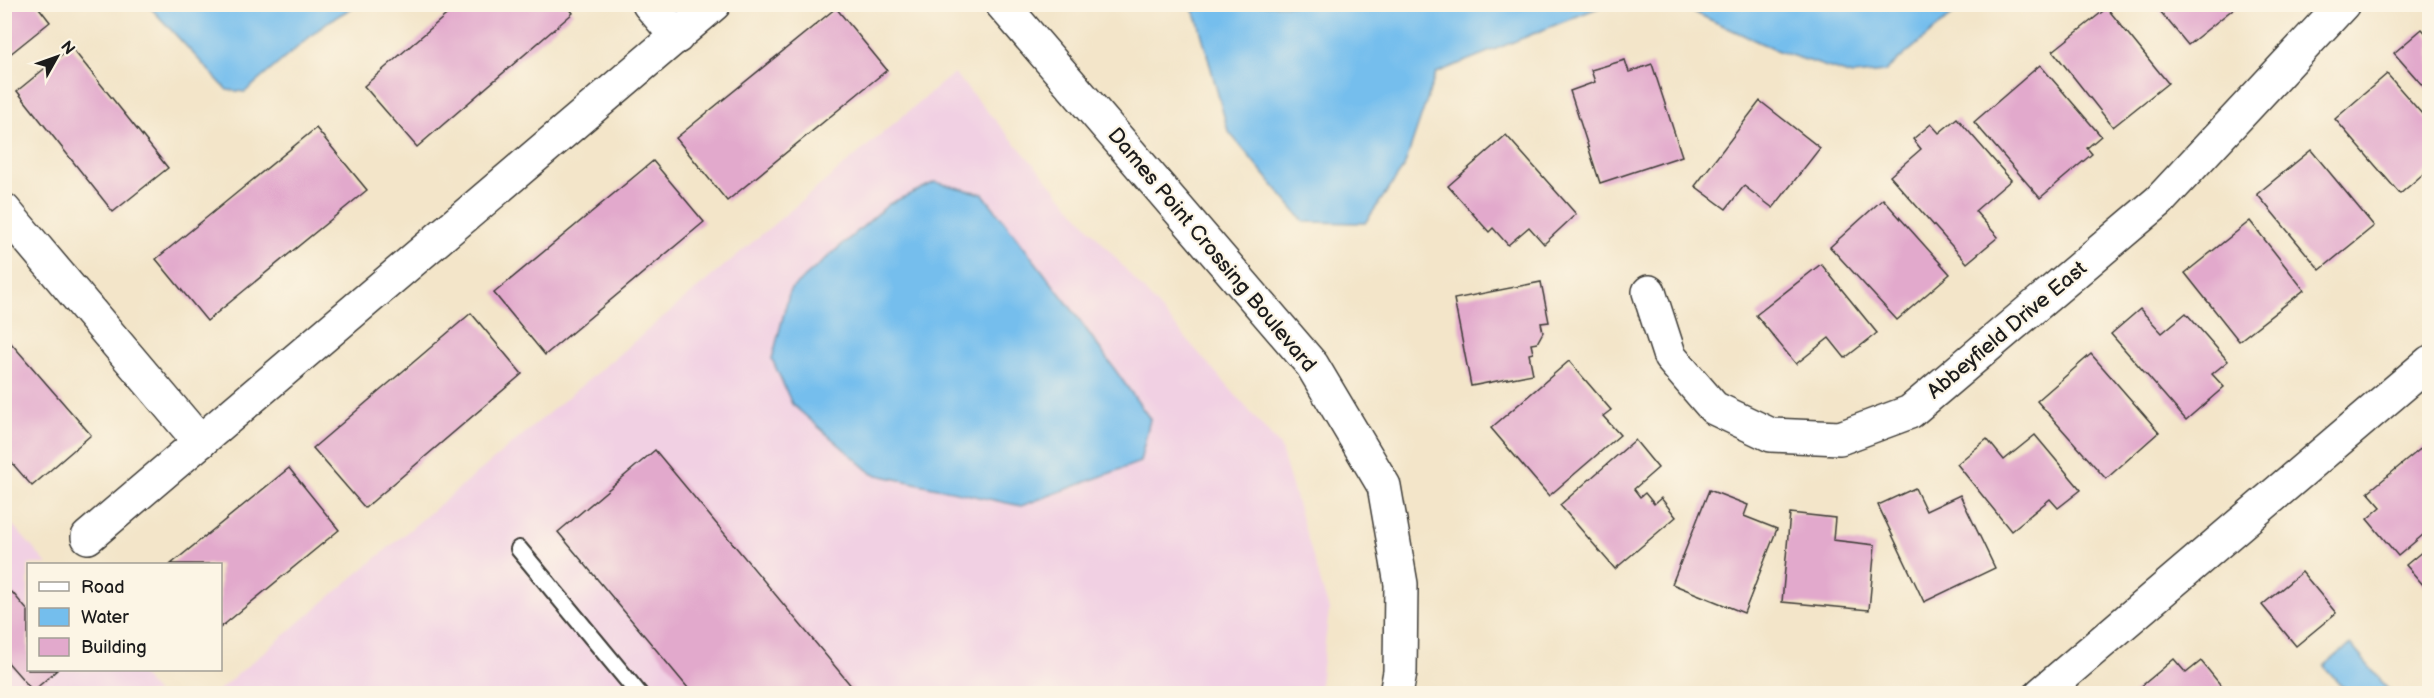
<svg xmlns="http://www.w3.org/2000/svg" width="2434" height="698" viewBox="0 0 2434 698" font-family="'Balsamiq Sans',sans-serif">
<style>
.built{fill:#f1d0e3}
.water{fill:#74beed;stroke:#486d84;stroke-width:1.5}
.building{fill:#e2a9cc}
.lines{fill:none;stroke-linecap:round;stroke-linejoin:round}
.lane-casing{stroke:#3c3a36;stroke-width:20}
.street-casing{stroke:#3c3a36;stroke-width:36}
.lane{stroke:#fff;stroke-width:16}
.street{stroke:#fff;stroke-width:33}
.labels{text-anchor:middle;dominant-baseline:central;stroke-width:4.5;stroke-linejoin:round;paint-order:stroke}
.street-label{font-size:21px;fill:#1c1c1c;stroke:#fcf5e5}
</style>
<rect width="100%" height="100%" fill="#fcf5e5"/>
<filter id="ink" filterUnits="userSpaceOnUse"><feTurbulence type="fractalNoise" baseFrequency=".0167" numOctaves="2"/><feDisplacementMap in="SourceGraphic" scale="12" xChannelSelector="R" yChannelSelector="G"/><feConvolveMatrix kernelMatrix="1 2 1 2 8 2 1 2 1" color-interpolation-filters="sRGB"/></filter>
<filter id="wash" filterUnits="userSpaceOnUse"><feTurbulence type="fractalNoise" baseFrequency=".008" numOctaves="4" result="noise"/><feDisplacementMap in="SourceGraphic" scale="24" xChannelSelector="R" yChannelSelector="G"/><feGaussianBlur stdDeviation="1.35" result="paint"/><feColorMatrix in="noise" values="0 0 0 0 0 0 0 0 0 0 0 0 0 0 0 0 0 1.4 0 .05"/><feComposite in="paint" operator="in"/></filter>
<g filter="url(#wash)">
<rect width="100%" height="100%" fill="#f3e5c9"/>
<g class="built">
<polygon points="954,73 1280,446 1329,610 1319,693 214,694"/>
<polygon points="4,515 47,564 28,564 28,670 137,670 157,693 5,693"/>
</g>
<g class="water">
<polygon points="148,5 357,5 326,23 245,92 227,90"/>
<polygon points="1190,5 1605,5 1436,73 1404,167 1365,223 1304,222 1228,131 1198,21"/>
<polygon points="1678,5 1964,5 1884,72 1852,75 1778,51"/>
<polygon points="935,182 983,194 1071,308 1150,419 1140,462 1021,506 873,474 792,404 772,359 790,290 889,204"/>
<polygon points="2350,644 2389,690 2391,693 2348,693 2324,666"/>
</g>
<g id="blocks">
<g class="building">
<polygon points="4,4 36,4 50,22 4,59"/>
<polygon points="459,4 566,4 573,13 417,147 364,86"/>
<polygon points="2155,5 2238,5 2188,45"/>
<polygon points="836,8 887,70 727,201 676,138"/>
<polygon points="2107,8 2168,83 2113,127 2053,51"/>
<polygon points="2422,29 2430,38 2430,94 2394,53"/>
<polygon points="71,47 168,168 113,212 17,91"/>
<polygon points="1625,60 1629,72 1652,64 1682,156 1600,183 1570,91 1595,82 1591,70"/>
<polygon points="2040,65 2101,136 2087,148 2092,154 2040,198 1974,122"/>
<polygon points="2387,74 2430,123 2430,168 2400,194 2335,119"/>
<polygon points="1760,101 1820,148 1773,208 1744,186 1726,209 1695,186"/>
<polygon points="1957,118 2011,180 1975,211 1998,237 1967,263 1890,176 1921,149 1913,139 1931,124 1939,133"/>
<polygon points="316,128 367,190 207,321 156,259"/>
<polygon points="1506,135 1576,214 1544,244 1529,227 1508,245 1493,228 1489,232 1448,186"/>
<polygon points="2311,150 2374,226 2320,270 2257,194"/>
<polygon points="653,161 704,222 545,355 494,293"/>
<polygon points="1883,199 1950,274 1897,320 1830,247"/>
<polygon points="2250,221 2304,290 2239,341 2185,273"/>
<polygon points="1821,264 1877,333 1845,358 1829,338 1796,364 1756,315"/>
<polygon points="1541,282 1549,322 1541,323 1543,332 1537,343 1531,344 1533,353 1529,354 1533,374 1471,386 1454,299"/>
<polygon points="2140,309 2162,333 2186,313 2228,361 2212,374 2224,387 2186,420 2111,334"/>
<polygon points="471,313 522,374 365,508 313,448"/>
<polygon points="4,335 91,435 32,486 4,454"/>
<polygon points="2091,354 2159,432 2106,479 2037,401"/>
<polygon points="1569,361 1611,410 1603,416 1620,435 1549,496 1491,428"/>
<polygon points="2035,435 2081,490 2058,508 2050,499 2011,531 1957,464 1987,439 2004,460"/>
<polygon points="1635,440 1658,468 1634,489 1640,497 1645,493 1654,504 1661,498 1676,517 1615,569 1560,505"/>
<polygon points="2430,441 2430,529 2398,556 2367,519 2381,507 2368,492"/>
<polygon points="655,450 858,694 693,694 558,532"/>
<polygon points="289,468 339,530 220,628 220,564 171,564"/>
<polygon points="1915,488 1926,511 1960,495 1995,568 1924,602 1878,505"/>
<polygon points="1709,490 1748,505 1744,516 1777,529 1744,613 1672,584"/>
<polygon points="1790,513 1835,518 1833,540 1875,545 1869,610 1782,602"/>
<polygon points="2430,545 2430,593 2406,565"/>
<polygon points="2302,572 2336,613 2296,646 2262,605"/>
<polygon points="12,592 28,611 28,670 57,670 33,691 4,658 4,598"/>
<polygon points="2174,659 2186,673 2201,661 2228,694 2132,694"/>
</g>
</g>
</g>
<g filter="url(#ink)">
<use href="#blocks" fill-opacity="0" stroke="#3c3a36" stroke-width="1.5"/>
<g class="lines">
<defs>
<polyline id="lane" points="519,549 639,694"/>
<g id="street">
<polyline points="649,4 677,37"/>
<polyline points="1002,4 1312,365 1384,486 1401,584 1400,672 1396,694"/>
<polyline points="4,210 200,442"/>
<polyline points="1649,292 1670,357 1714,408 1771,435 1840,438 1910,412 2159,201 2343,4"/>
<polyline points="88,537 714,4"/>
<polyline points="2041,694 2430,362"/>
</g>
</defs>
<use href="#lane" class="lane-casing"/>
<use href="#street" class="street-casing"/>
<use href="#lane" class="lane"/>
<use href="#street" class="street"/>
</g>
</g>
<g class="labels">
<g class="street-label">
<text transform="translate(1212 250) rotate(50)">Dames Point Crossing Boulevard</text>
<text transform="translate(2007 330) rotate(-40)">Abbeyfield Drive East</text>
</g>
</g>
<rect width="2434" height="698" fill="none" stroke="#fcf5e5" stroke-width="24"/>
<rect x="27" y="563" width="195" height="108" fill="#fcf5e5" stroke="#a29e95" stroke-width="1.5"/>
<rect x="39" y="582" width="30" height="9" fill="#ffffff" stroke="#a29e95" stroke-width="1.5"/>
<text x="81" y="593" font-size="18" fill="#1c1c1c">Road</text>
<rect x="39" y="608" width="30" height="18" fill="#74beed" stroke="#a29e95" stroke-width="1.5"/>
<text x="81" y="623" font-size="18" fill="#1c1c1c">Water</text>
<rect x="39" y="638" width="30" height="18" fill="#e2a9cc" stroke="#a29e95" stroke-width="1.5"/>
<text x="81" y="653" font-size="18" fill="#1c1c1c">Building</text>
<g transform="translate(57 57) rotate(50)" stroke="#fcf5e5" stroke-width="4.5" paint-order="stroke">
<path d="M0-4.5L10 22L0 15L-10 22Z" fill="#1c1c1c"/>
<text y="-9" font-size="16" font-weight="bold" text-anchor="middle" fill="#1c1c1c">N</text>
</g>
</svg>
